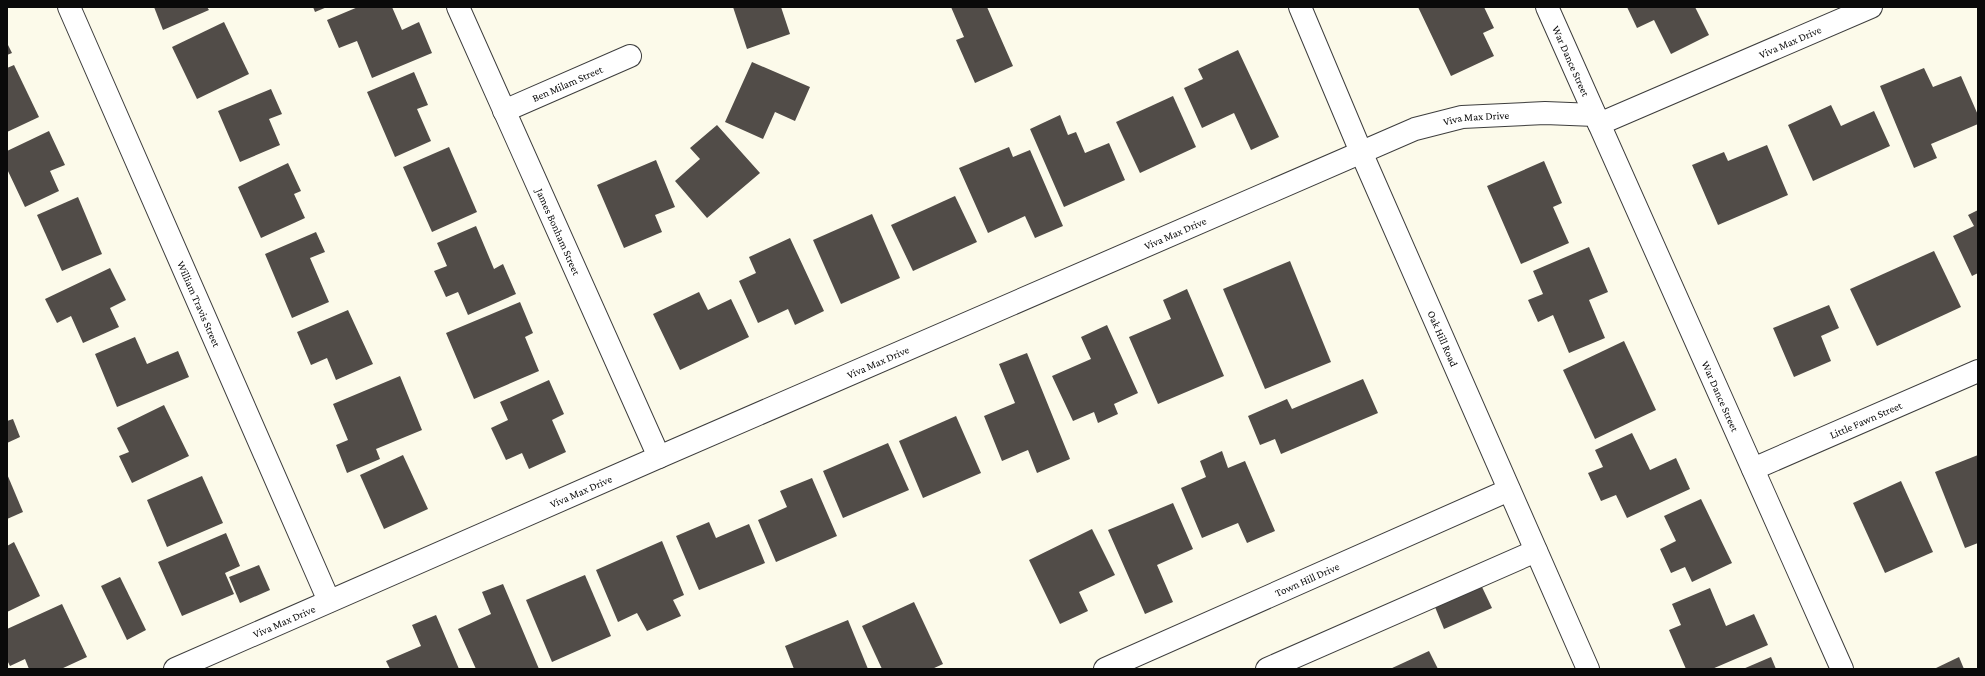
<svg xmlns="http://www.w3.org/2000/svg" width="1985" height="676" viewBox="0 0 1985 676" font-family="'Crimson Pro',serif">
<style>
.building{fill:#514c48}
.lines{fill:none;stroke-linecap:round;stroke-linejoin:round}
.minor-casing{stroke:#3d3d3d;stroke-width:24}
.minor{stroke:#fff;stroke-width:22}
.labels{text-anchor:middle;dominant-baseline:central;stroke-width:4;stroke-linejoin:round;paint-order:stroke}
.street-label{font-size:11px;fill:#0a0a0a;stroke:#fff}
</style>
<rect width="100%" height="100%" fill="#fcfaea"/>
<g class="building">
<polygon points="154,7 207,7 209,10 163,30"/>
<polygon points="313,7 327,7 315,12"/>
<polygon points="358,7 392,7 402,30 419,22 432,53 372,78 357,41 339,48 327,20"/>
<polygon points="733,7 781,7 790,34 747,49"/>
<polygon points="951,7 987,7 1013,66 975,83 956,40 964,37"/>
<polygon points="1418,7 1484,7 1494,28 1483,33 1494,56 1451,76"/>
<polygon points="1627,7 1695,7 1709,35 1671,54 1654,20 1637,28"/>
<polygon points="224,22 249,74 197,99 172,47"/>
<polygon points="7,43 12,53 7,55"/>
<polygon points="1238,50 1279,137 1251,150 1234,113 1202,128 1184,88 1203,79 1198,69"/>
<polygon points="752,62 810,87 795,121 775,112 763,139 725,122"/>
<polygon points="14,65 39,117 7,132 7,68"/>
<polygon points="1924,68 1933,87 1961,76 1978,115 1978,124 1931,144 1937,158 1914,168 1880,86"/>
<polygon points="414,72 428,105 417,109 431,141 395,157 367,92"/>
<polygon points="271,89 282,114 269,119 280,145 240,162 218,111"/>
<polygon points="1173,96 1196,147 1140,173 1116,122"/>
<polygon points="1831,105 1841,126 1874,111 1890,146 1813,181 1788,125"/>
<polygon points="1060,115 1068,135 1076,132 1085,153 1109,143 1125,180 1064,207 1030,129"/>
<polygon points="717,125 760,173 707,218 675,181 700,159 690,148"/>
<polygon points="49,131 65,165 50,171 59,191 25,207 7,169 7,151"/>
<polygon points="1767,145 1788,195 1718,225 1692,165 1724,152 1728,161"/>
<polygon points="449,147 477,212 432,232 403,167"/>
<polygon points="1009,147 1013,157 1030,150 1063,226 1035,238 1025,216 988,233 959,168"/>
<polygon points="656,160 675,207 655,215 662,232 624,248 597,185"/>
<polygon points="1544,161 1562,203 1553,207 1569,243 1521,264 1487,186"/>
<polygon points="288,163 301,191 294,194 305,218 261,238 238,187"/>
<polygon points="955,196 977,242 913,271 891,225"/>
<polygon points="78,197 102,254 62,271 37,215"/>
<polygon points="1978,210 1978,273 1972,276 1953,236 1974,226 1968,215"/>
<polygon points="872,214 900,278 841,304 813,240"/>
<polygon points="476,226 494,269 503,264 516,294 468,315 458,292 446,297 434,271 447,266 437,243"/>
<polygon points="316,232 325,252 310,258 329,302 292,318 265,254"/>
<polygon points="790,238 824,311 795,325 788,309 758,323 739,281 756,273 749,257"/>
<polygon points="1589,247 1608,292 1589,300 1605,338 1569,353 1553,315 1538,322 1528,300 1543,294 1533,271"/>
<polygon points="1934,251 1961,307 1877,346 1850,289"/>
<polygon points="1290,261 1331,362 1265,389 1223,289"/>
<polygon points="110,268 126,300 110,308 119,327 83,343 71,316 57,323 45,299"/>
<polygon points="1187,289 1224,376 1158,404 1129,337 1171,319 1163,300"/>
<polygon points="699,292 708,310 731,299 749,337 680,370 653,314"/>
<polygon points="520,302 533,333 525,337 539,371 474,399 446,333"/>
<polygon points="1829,305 1839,328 1821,336 1831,361 1794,377 1773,328"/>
<polygon points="348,310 373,364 336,380 327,358 311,365 297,332"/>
<polygon points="1107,325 1138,393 1114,404 1118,414 1098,423 1094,412 1073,421 1052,376 1091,359 1081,337"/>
<polygon points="135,337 147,364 178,351 189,377 117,407 95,354"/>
<polygon points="1624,341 1656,410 1595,439 1563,370"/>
<polygon points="1027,353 1070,459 1037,473 1028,450 1002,461 984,416 1015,403 999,364"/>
<polygon points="400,376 422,430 376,449 380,459 347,473 336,445 348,440 333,404"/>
<polygon points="1363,379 1378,413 1281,454 1275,439 1260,445 1248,416 1287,399 1292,409"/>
<polygon points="549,380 564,414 552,420 566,452 529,469 522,453 506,460 491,428 508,420 500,402"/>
<polygon points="164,405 189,456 132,483 119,456 129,452 117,428"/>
<polygon points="956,416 981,473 923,498 899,441"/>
<polygon points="13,419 20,437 7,443 7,421"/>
<polygon points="1632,433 1650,470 1676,458 1690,489 1627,518 1616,495 1601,501 1588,473 1603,467 1595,450"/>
<polygon points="888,443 909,490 843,518 823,471"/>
<polygon points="1222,451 1228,468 1245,461 1275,531 1247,543 1238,523 1202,538 1181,488 1206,477 1200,461"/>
<polygon points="403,455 428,509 384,529 360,475"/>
<polygon points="1978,455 1978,543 1965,548 1935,472"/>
<polygon points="7,474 23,512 7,519"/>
<polygon points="202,476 223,523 167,547 147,500"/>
<polygon points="812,478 837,536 776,562 758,520 787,507 780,491"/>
<polygon points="1901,481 1933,552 1885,573 1853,503"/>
<polygon points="1701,499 1732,563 1692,582 1685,567 1671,573 1660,549 1676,541 1664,516"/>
<polygon points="1173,503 1193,549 1157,565 1173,602 1145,614 1108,530"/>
<polygon points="709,522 716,538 749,524 765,563 699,590 676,536"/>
<polygon points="1092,529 1115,575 1079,592 1088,611 1060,624 1029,560"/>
<polygon points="226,533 240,566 225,573 234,594 182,616 158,562"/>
<polygon points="662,541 684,595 673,600 681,616 647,631 637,613 618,622 596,570"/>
<polygon points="14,542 40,596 7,612 7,546"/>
<polygon points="259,565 270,590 240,603 229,577"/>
<polygon points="585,575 611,636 552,662 526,600"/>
<polygon points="120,577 146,630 127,640 101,586"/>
<polygon points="503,584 539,669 476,669 458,629 491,614 482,592"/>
<polygon points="1482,587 1492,608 1444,629 1435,607"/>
<polygon points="1710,588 1726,626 1754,614 1768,645 1712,669 1686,669 1669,630 1681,625 1672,604"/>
<polygon points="914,602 943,664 932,669 882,669 862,626"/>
<polygon points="62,604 87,657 61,669 29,669 25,659 10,666 7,660 7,629"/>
<polygon points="436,615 459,669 390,669 386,661 421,646 412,625"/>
<polygon points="848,620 868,669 794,669 785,646"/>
<polygon points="1429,651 1438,669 1390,669"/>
<polygon points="1771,657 1776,669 1743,669"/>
<polygon points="1959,657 1964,669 1934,669"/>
</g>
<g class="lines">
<defs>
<g id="minor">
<path id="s1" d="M69 7 329 601"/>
<path id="s2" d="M458 7 659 457"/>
<path id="s3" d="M1300 7 1361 152 1588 669"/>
<path id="s4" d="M1547 7 1842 669"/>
<path id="s5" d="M504 111 630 56"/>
<path id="s6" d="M1599 124 1871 7"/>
<path id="s7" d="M1753 469 1978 371"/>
<path id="s8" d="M175 669 659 457 1415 129 1462 117 1545 113 1595 115"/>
<path id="s9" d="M1105 669 1509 490"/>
<polyline points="1267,669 1536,551"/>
</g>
</defs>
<use href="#minor" class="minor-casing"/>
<use href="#minor" class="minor"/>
</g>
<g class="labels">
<g class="street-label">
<text stroke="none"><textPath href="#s6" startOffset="208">Viva Max Drive</textPath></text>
<text stroke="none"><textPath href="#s4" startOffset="59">War Dance Street</textPath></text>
<text stroke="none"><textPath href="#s5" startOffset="69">Ben Milam Street</textPath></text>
<text stroke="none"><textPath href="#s8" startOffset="1415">Viva Max Drive</textPath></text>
<text stroke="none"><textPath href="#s2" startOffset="246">James Bonham Street</textPath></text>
<text stroke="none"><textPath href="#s8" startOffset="1091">Viva Max Drive</textPath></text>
<text stroke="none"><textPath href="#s1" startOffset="324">William Travis Street</textPath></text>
<text stroke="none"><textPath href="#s3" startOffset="361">Oak Hill Road</textPath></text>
<text stroke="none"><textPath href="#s8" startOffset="767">Viva Max Drive</textPath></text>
<text stroke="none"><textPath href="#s4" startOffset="426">War Dance Street</textPath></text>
<text stroke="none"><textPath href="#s7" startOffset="123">Little Fawn Street</textPath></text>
<text stroke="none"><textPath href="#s8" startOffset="443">Viva Max Drive</textPath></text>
<text stroke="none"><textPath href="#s9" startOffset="221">Town Hill Drive</textPath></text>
<text stroke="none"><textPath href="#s8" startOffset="119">Viva Max Drive</textPath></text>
</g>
</g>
<rect width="1985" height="676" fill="none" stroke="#0a0a0a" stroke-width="16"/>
</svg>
